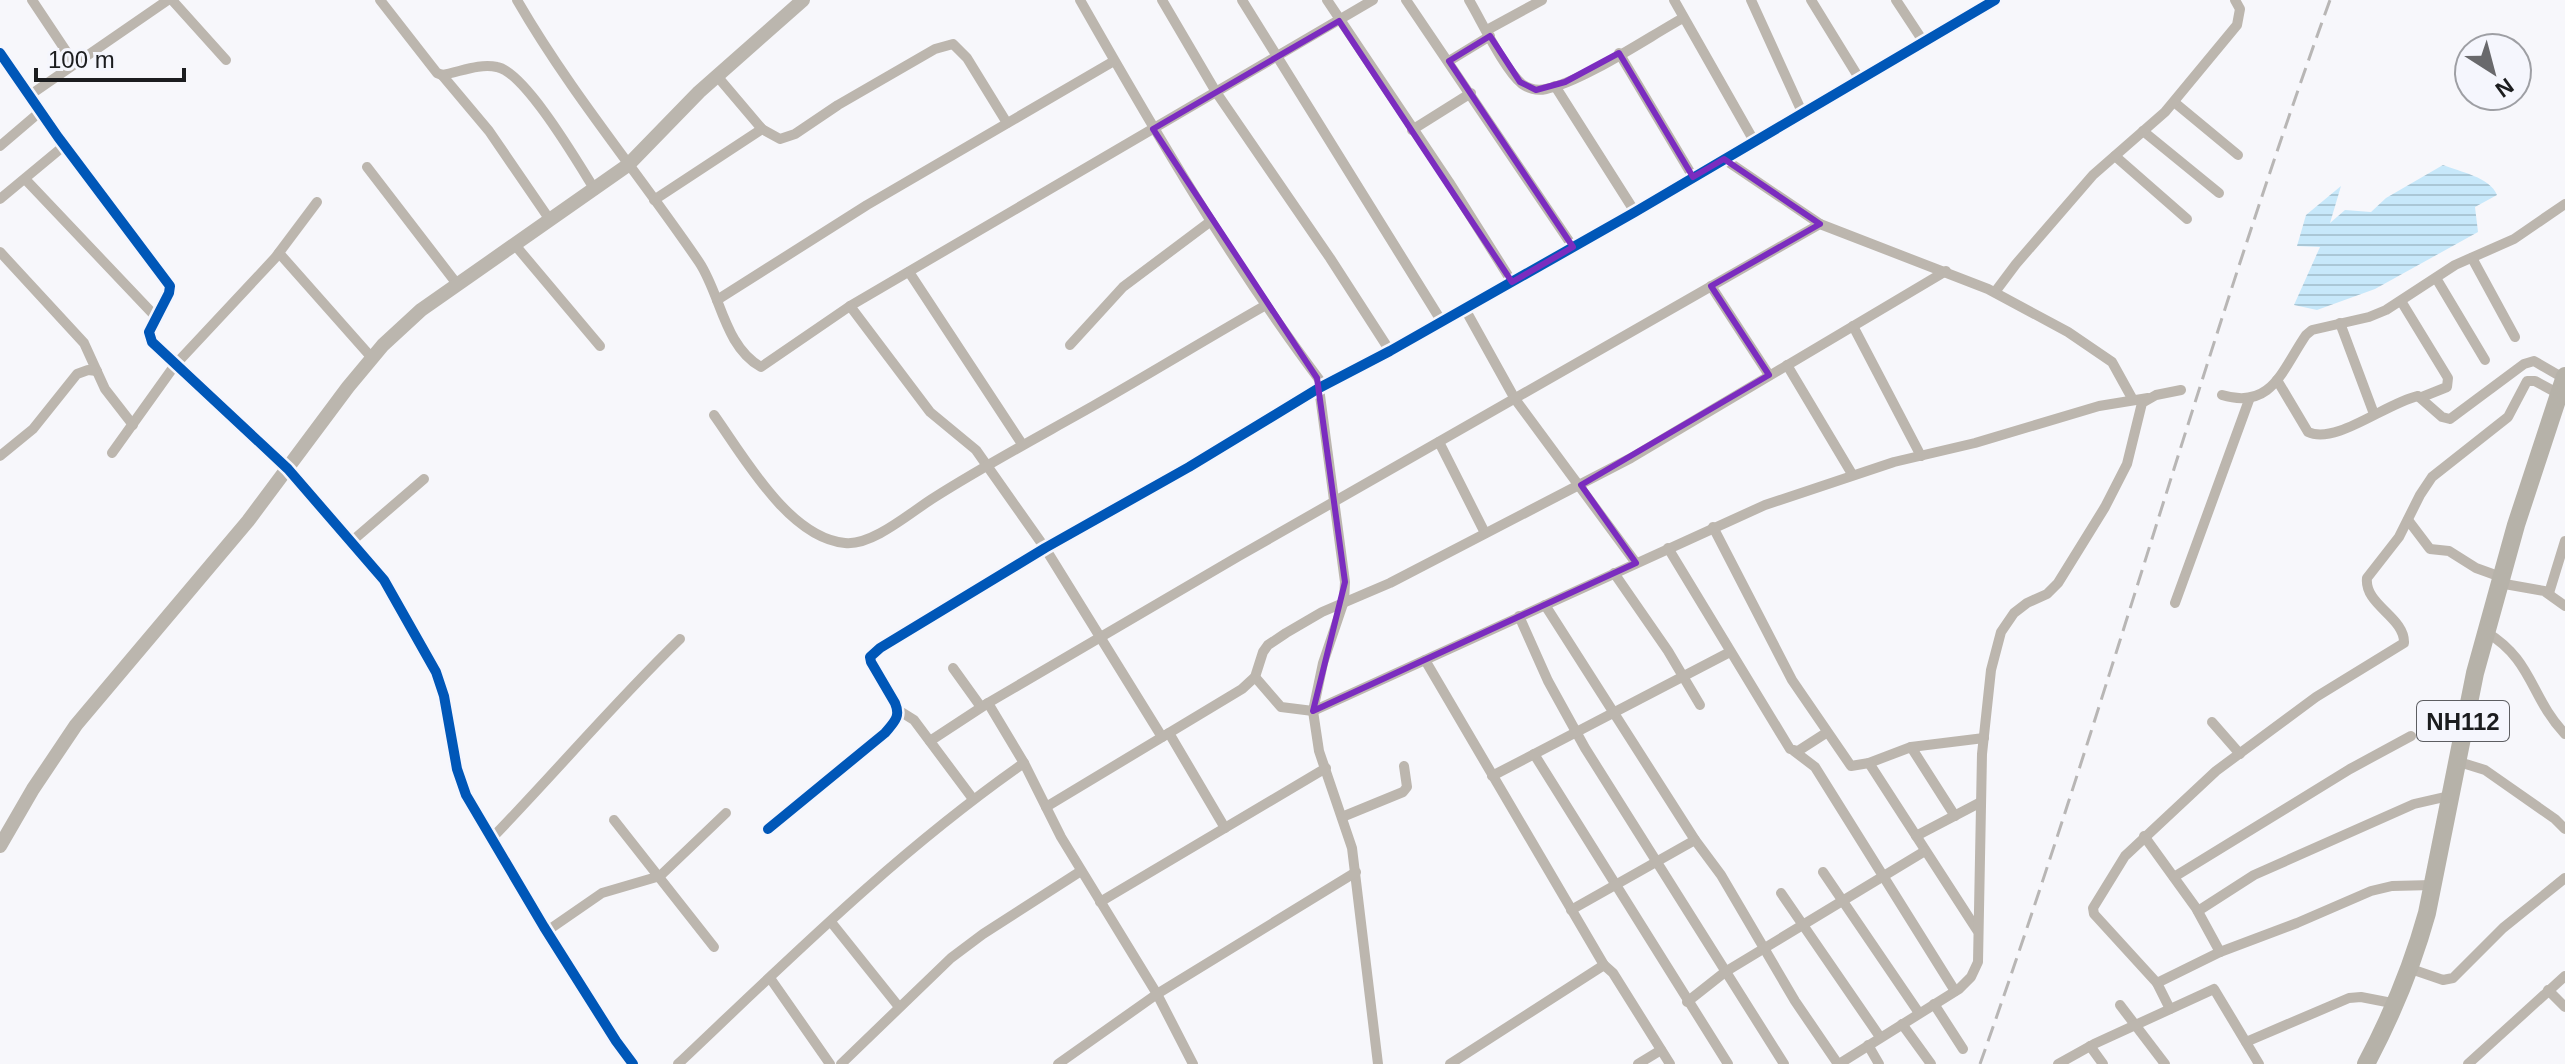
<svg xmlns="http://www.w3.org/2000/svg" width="2565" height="1064" viewBox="0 0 2565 1064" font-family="Helvetica,sans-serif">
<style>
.water{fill:url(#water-rules)}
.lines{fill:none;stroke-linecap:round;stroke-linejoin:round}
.street{stroke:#bcb6ae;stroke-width:10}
.secondary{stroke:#bbb6ae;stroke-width:14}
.highway{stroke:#b6b2a9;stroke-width:18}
.rail{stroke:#b8b6b5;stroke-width:3;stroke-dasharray:16 8;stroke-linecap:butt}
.cycleway-casing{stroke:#f5f6fd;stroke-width:15}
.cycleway{stroke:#0057b8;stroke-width:10}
.marked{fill:none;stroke:#7b2cbf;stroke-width:6;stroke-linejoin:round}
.labels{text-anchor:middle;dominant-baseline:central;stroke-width:8;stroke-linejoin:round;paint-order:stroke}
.shield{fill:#f5f6fd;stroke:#5d5e62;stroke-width:2}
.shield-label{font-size:24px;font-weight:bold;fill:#1c1d1f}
</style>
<defs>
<pattern id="water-rules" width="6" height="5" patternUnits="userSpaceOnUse" patternTransform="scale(2)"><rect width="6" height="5" fill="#c7e8fa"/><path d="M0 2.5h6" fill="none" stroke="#aac7d6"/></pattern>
</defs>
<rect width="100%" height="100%" fill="#f7f7fb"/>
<path class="water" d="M2443 165C2460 172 2490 177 2497 195L2475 207 2478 232 2375 289 2317 310 2294 305 2320 247 2297 246 2306 215 2341 186 2330 223 2345 210 2371 212 2386 198Z"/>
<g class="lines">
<g class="street">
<polyline points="32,0 74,63"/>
<polyline points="172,0 226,60"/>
<path d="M380 0 437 73 442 75C460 72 479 63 497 67 525 72 578 163 595 190"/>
<path d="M517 0C570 92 639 174 699 262 721 295 724 346 761 367L850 306 1373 0"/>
<path d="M1080 0C1155 132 1232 264 1324 386"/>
<polyline points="1162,0 1216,92 1330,258 1390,351"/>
<polyline points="1242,0 1442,322"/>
<polyline points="1327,0 1449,182 1512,282"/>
<polyline points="1406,0 1573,247"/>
<path d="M1469 0C1482 22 1504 69 1522 84 1529 89 1537 91 1546 89 1584 81 1647 38 1683 18"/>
<polyline points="1674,0 1754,141"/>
<polyline points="1751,0 1802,112"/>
<polyline points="1811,0 1859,78"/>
<polyline points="1896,0 1923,41"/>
<polyline points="1487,30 1542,0"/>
<polyline points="0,53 58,137 170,286 169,293 149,332 152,342 288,469 384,580 436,672 444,696 457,769 466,795 544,927 616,1041 633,1064"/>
<polyline points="1619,53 1693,177"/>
<polyline points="1449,61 1490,36"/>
<polyline points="442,75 489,131 550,220"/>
<polyline points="717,76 762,129 780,139 795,134 838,105 935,49 953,44 967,58 1007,123"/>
<polyline points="1555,86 1635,212"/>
<polyline points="30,95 168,0"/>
<polyline points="2174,102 2238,155"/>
<polyline points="1412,130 1471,93"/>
<polyline points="2143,131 2219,193"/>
<polyline points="0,146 41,111"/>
<polyline points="2115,156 2187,219"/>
<polyline points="1724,159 1820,224"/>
<polyline points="367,167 457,284"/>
<polyline points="25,179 156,317"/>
<polyline points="0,199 65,145"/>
<polyline points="654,200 762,129"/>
<polyline points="515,245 600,346"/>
<polyline points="0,252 84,343 105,389 133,425"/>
<polyline points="279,253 372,358"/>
<polyline points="2472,258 2515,337"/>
<polyline points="909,272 1022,444"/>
<polyline points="2436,278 2485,360"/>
<polyline points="1711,286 1769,375"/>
<polyline points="1995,292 2016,264 2093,175 2165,112 2237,25 2240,9 2235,0"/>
<polyline points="717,300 867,205 1114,61"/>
<polyline points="2401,301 2448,378 2447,387 2422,397"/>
<polyline points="850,306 930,412 976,450 1045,548 1162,737"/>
<polyline points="1465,309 1515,399 1636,563"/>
<polyline points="2340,323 2374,414"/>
<polyline points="1853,326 1921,456"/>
<polyline points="1070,345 1123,287 1211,221"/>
<polyline points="1787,365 1852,474"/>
<path d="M2277 380 2308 432C2336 445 2386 403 2418 396L2442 417 2450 419 2524 364 2534 361 2565 379"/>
<polyline points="1319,388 1345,582 1344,601 1323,663 1313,711 1319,751 1352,848 1378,1064"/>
<path d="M2222 395C2272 410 2282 370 2306 335L2312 330 2369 317 2386 310 2455 265 2514 239 2565 204"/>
<path d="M714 415C744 457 789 538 845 543 873 546 912 511 935 497 987 464 1040 436 1093 406 1151 373 1208 338 1266 305"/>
<polyline points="1439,442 1485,533"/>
<polyline points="112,453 175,365 275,258 317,202"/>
<polyline points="0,456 33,429 77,374 88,370 97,371"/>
<polyline points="2408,520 2430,549 2449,551 2476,568 2501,577"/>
<polyline points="1713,527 1792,680 1851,766 1869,763 1911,747 1984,738"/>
<polyline points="352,541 424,479"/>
<polyline points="1668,548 1790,749 1798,751 1826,733"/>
<polyline points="1614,573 1668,651 1700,705"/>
<polyline points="2499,583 2544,591 2565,606"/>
<polyline points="2549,593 2565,541"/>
<polyline points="2175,603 2249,400"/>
<polyline points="1545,605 1695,840 1721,875 1795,1001 1838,1064"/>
<polyline points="1519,616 1548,681 1585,748 1784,1064"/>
<path d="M2486 632C2533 660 2530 697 2565 734"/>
<polyline points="1425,660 1604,965"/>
<polyline points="953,668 981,707"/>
<polyline points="1255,677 1281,707 1313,711 1765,505 1894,462 1975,443 2099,406 2148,398"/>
<polyline points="988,703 1024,763 1061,837 1157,994 1193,1064"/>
<polyline points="898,710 914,720 973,799"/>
<polyline points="2212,722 2240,754"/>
<polyline points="1169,733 1225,828"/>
<polyline points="930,741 988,703 1239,556 1820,224 1988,289 2068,332 2112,362 2133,400"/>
<polyline points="1911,747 1955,816"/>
<polyline points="1794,751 1815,767 1955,991"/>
<polyline points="1534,754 1728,1064"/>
<polyline points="2456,761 2485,770 2555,819 2565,829"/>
<polyline points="1869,763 1977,930"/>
<polyline points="1492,776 1730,652"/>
<polyline points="1046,807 1242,689 1255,677 1263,652 1268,645 1286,633 1322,612 1390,583 1631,458 1946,271"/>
<polyline points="1342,817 1403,792 1407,787 1404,766"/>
<polyline points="614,820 714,947"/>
<path d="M768 829 885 733C894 722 901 717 895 703L871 662 870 657 880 648 1045 548 1189 467 1319 388 1390 351 1635 212 1995 0"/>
<polyline points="1916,836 1981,802"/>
<polyline points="2144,836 2196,908 2220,952"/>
<path d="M491 839C555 773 614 703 680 639"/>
<polyline points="1823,872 1919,1013"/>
<polyline points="2174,877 2350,769 2411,736"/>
<polyline points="1781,893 1880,1037"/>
<polyline points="1100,902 1326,768"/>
<polyline points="1571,910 1695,840"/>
<polyline points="2198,911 2254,875 2414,804 2449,796"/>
<polyline points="831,922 899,1007"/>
<polyline points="547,931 602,893 660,876 726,813"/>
<polyline points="2411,969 2443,980 2453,978 2503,928 2565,878"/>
<polyline points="770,978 830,1064"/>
<polyline points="2157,983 2220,952 2297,923 2371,891 2392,886 2433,885"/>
<polyline points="2548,990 2565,1007"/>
<polyline points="1687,1002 1725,972 1925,851"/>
<polyline points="1934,1004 1963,1049"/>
<polyline points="2120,1005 2165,1064"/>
<path d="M2170 1009 2157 983 2094 914 2093 908 2125 856 2216 771 2316 697 2404 643C2405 617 2364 605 2367 578L2399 537 2420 495 2432 477 2508 417 2527 381H2535L2559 394"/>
<polyline points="1902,1024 1931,1064"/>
<polyline points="2246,1042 2349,998 2361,997 2397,1004"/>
<polyline points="1868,1045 1879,1064"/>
<polyline points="2090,1046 2103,1064"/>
<path d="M678 1064C789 959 898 851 1024 763"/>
<polyline points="841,1064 951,958 983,934 1081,871"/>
<polyline points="1058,1064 1157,994 1356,872"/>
<polyline points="1450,1064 1604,965 1613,973 1670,1064"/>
<polyline points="1638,1064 1661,1050"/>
<polyline points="1839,1064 1959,989 1971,977 1978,962 1982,754 1991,670 2001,632 2014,613 2027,603 2047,594 2058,583 2105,507 2127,464 2142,403 2156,395 2181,390"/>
<polyline points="2058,1064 2094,1044 2214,989 2259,1064"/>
<polyline points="2468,1064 2565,976"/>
</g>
<polyline class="secondary" points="0,846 33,789 76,725 248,521 348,387 383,345 421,310 628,165 699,92 803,0"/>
<path class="highway" d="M2366 1064C2392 1015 2412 967 2427 913L2475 673 2516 525 2565 376"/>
<path class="rail" d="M1980 1064C2105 712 2203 351 2330 0"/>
<defs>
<g id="cycleway">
<polyline points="0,53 58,137 170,286 169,293 149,332 152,342 288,469 384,580 436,672 444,696 457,769 466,795 544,927 616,1041 633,1064"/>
<path d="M768 829 885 733C894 722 901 717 895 703L871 662 870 657 880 648 1045 548 1189 467 1319 388 1390 351 1635 212 1995 0"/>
</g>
</defs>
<use href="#cycleway" class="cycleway-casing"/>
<use href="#cycleway" class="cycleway"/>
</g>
<path class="marked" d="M1339 21 1512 282 1573 247 1449 61 1490 36 1520 82 1536 90 1565 82 1619 53 1693 177 1724 159 1820 224 1711 286 1769 375 1581 485 1636 563 1313 711 1345 582 1317 378 1153 129Z"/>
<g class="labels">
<rect class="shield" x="2417" y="701" width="92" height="40" rx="6"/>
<g class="shield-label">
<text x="2463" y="721">NH112</text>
</g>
</g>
<g transform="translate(2493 72) rotate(144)"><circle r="38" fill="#f5f6fd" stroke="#9e9fa4" stroke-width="2"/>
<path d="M0-6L14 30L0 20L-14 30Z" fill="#69696c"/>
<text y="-12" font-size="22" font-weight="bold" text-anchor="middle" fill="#1c1d1f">N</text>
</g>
<path d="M36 68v12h148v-12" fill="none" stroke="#1c1d1f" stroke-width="4"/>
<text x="48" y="68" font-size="24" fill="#1c1d1f" stroke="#f5f6fd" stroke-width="6" paint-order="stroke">100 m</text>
</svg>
